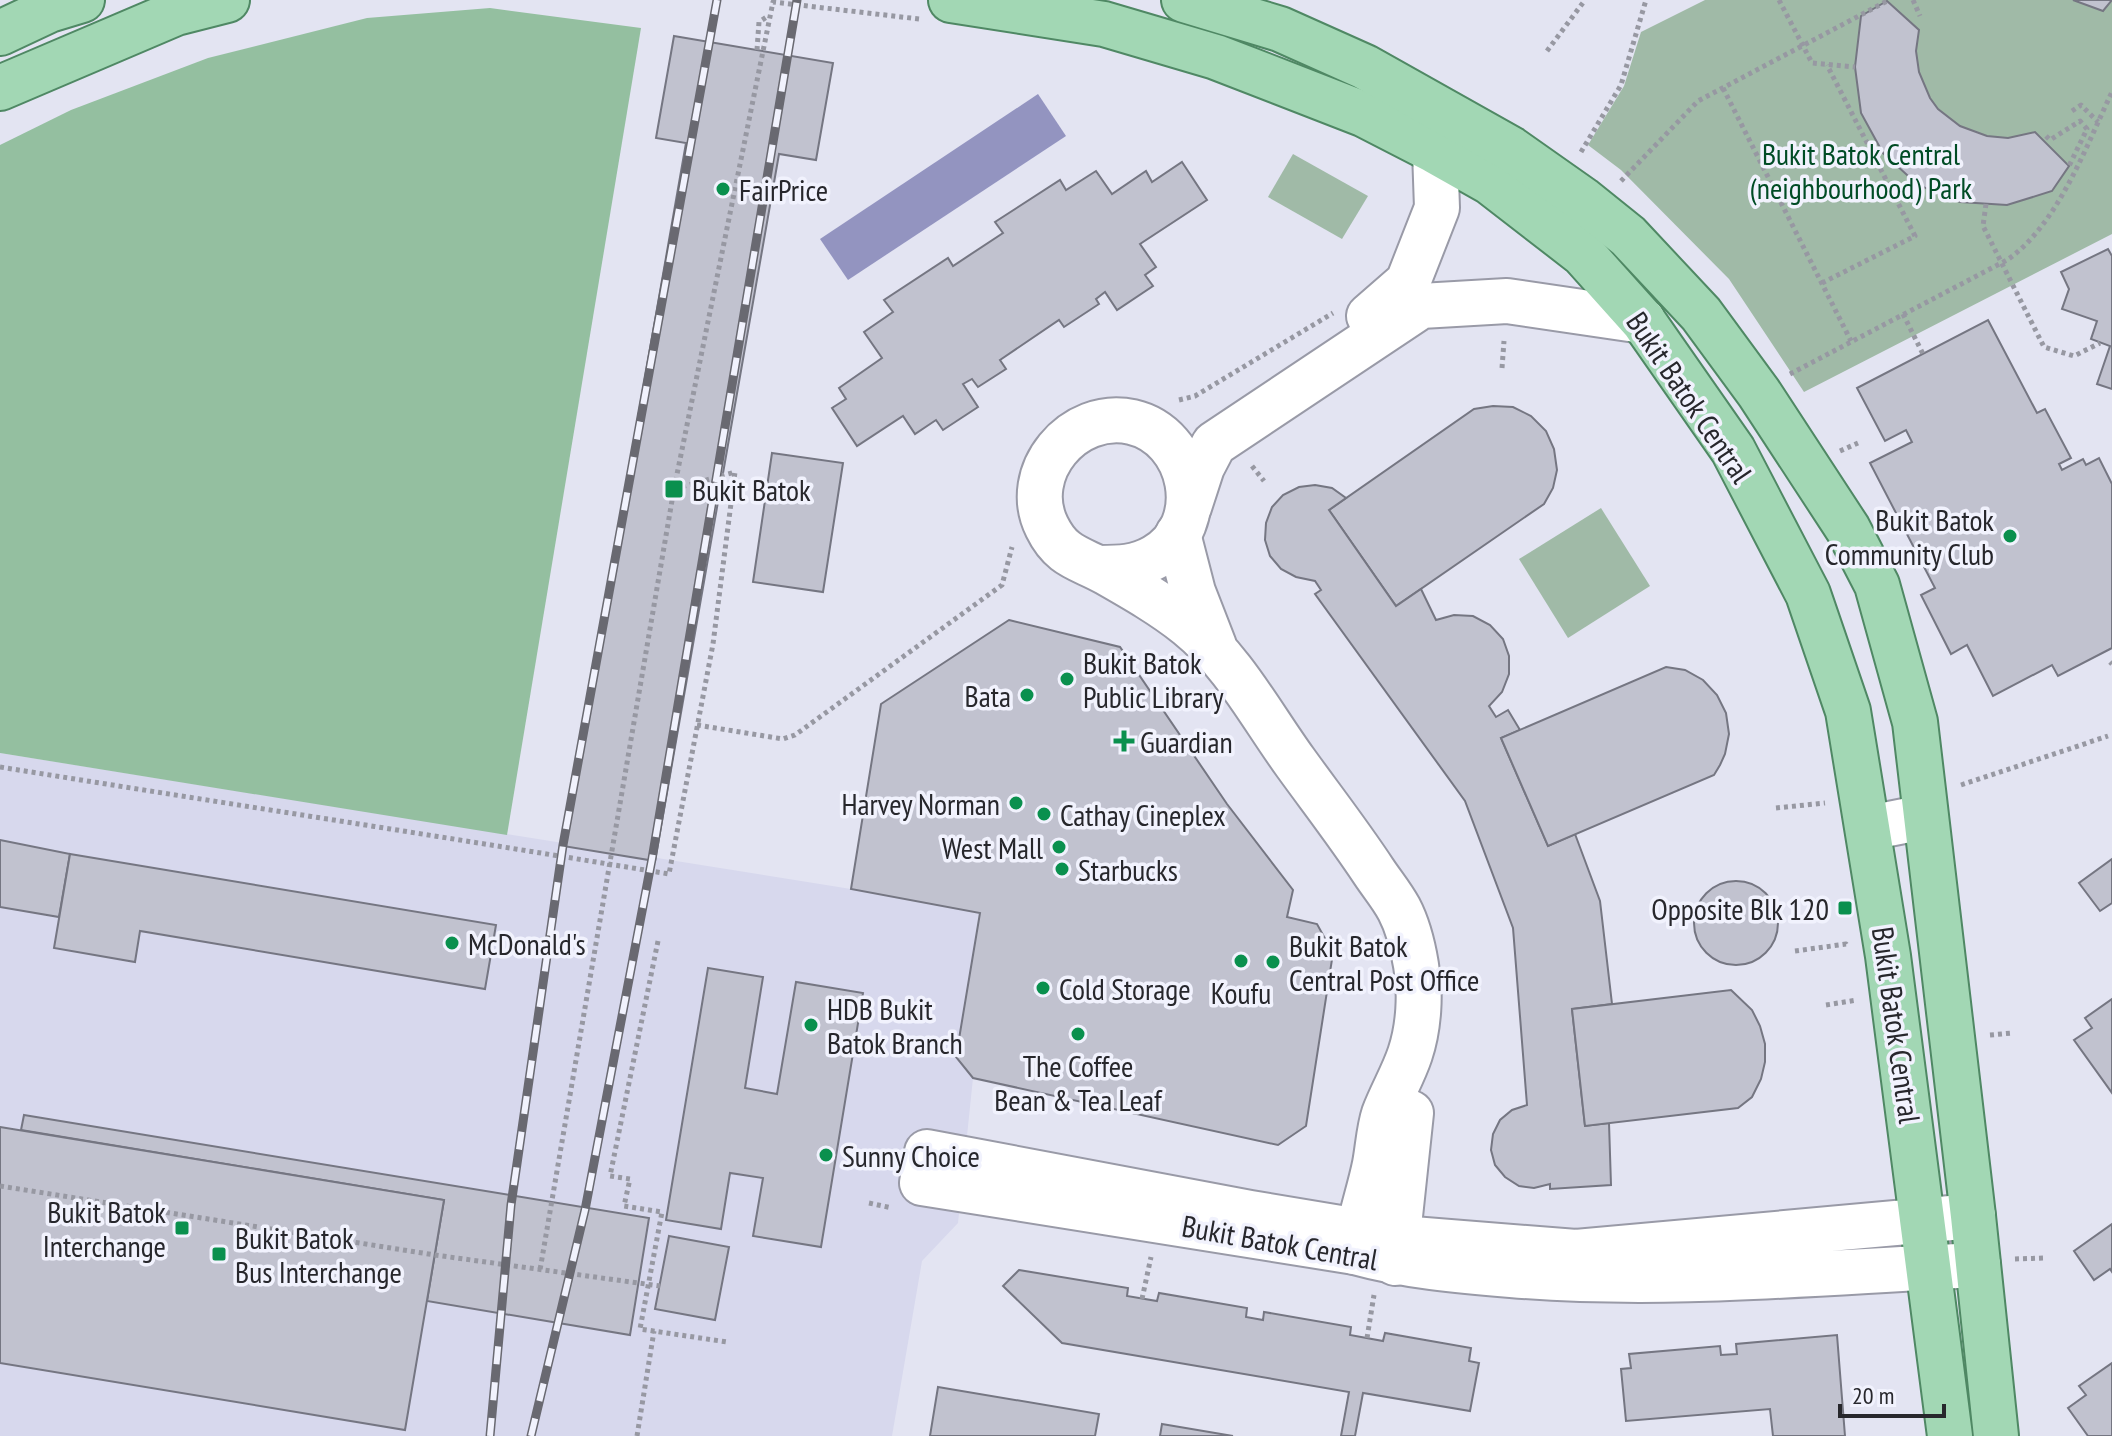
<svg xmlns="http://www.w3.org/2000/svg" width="2112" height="1436" viewBox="0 0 2112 1436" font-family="'PT Sans Narrow',sans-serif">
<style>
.built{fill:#d7d8ed}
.green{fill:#a0baa7}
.forest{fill:#94bfa0}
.water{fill:#9394c0}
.building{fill:#c1c2cf;stroke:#757682;stroke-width:2}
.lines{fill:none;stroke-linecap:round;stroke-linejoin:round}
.minor-casing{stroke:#999aa7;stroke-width:48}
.major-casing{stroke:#4f8864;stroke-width:48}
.path{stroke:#9798a2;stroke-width:5;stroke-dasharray:4 4;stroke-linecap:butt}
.minor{stroke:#fff;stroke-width:44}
.major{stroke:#a2d7b4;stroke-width:44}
.rail-casing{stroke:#696971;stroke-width:9}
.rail{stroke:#f1f2fd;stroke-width:6;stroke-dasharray:18;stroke-linecap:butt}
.poi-dot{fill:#0a904e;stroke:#f1f2fd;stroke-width:3}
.labels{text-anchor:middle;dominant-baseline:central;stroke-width:7;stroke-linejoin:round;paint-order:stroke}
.park-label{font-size:30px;fill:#004c25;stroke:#f1f2fd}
.poi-label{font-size:30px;fill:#27272c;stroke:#f1f2fd;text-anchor:start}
.street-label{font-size:30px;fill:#27272c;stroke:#f1f2fd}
</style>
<rect width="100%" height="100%" fill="#e3e4f2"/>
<polygon class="built" points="0,753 851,889 980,913 973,1078 958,1223 922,1261 892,1436 0,1436"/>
<g class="green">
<polygon points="1705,0 2112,0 2112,234 1804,392 1729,279 1621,170 1588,145 1624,86 1641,32"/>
<polygon points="1293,154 1368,196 1342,239 1268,197"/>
<polygon points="1601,508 1650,586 1568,638 1519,559"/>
</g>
<polygon class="forest" points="490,8 641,28 507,835 0,753 0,145 71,110 208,58 367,18"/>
<polygon class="water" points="1038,94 1066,136 848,280 820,239"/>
<g class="building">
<polygon points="2073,0 2112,0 2103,11"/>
<polygon points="1887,1 1919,30 1916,51 1919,72 1930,98 1938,109 1960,126 1987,136 2008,138 2035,132 2069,166 2052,191 2007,205 1960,202 1918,185 1883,153 1861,113 1855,67 1861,16"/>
<polygon points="674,36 833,63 816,160 779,154 655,861 563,846 686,143 656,138"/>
<polygon points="1182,162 1207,200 1140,244 1156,267 1145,275 1153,286 1117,310 1105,292 1096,299 1099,304 1064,327 1059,320 1000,360 1006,369 978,387 972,379 963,384 978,407 943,430 936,420 915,434 903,416 857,446 832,408 846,399 839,388 882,358 864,332 893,312 884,300 948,258 953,266 1003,233 995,222 1060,180 1066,190 1096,171 1112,194 1146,171 1152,182"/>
<polygon points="2108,249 2112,256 2112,389 2097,384 2110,346 2091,339 2097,321 2062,309 2069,289 2061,272"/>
<polygon points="1988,320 2037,413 2045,409 2071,458 2059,464 2062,470 2083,459 2086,465 2099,458 2112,484 2112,648 2058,676 2052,665 1993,696 1967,645 1951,654 1921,595 1935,588 1870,463 1912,442 1906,430 1885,441 1857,388"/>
<polygon points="1493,406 1513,407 1531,416 1546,431 1554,449 1557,470 1553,488 1544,504 1396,606 1329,510 1474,409"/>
<polygon points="772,453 843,463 823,592 753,582"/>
<polygon points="1315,485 1332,488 1346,498 1329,510 1396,606 1421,589 1436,620 1454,615 1473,616 1490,625 1503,639 1509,656 1509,674 1502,692 1489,706 1496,717 1508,710 1520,730 1501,738 1548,846 1575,834 1600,901 1612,1004 1572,1009 1585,1126 1609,1123 1611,1185 1550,1189 1550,1184 1534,1188 1519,1186 1505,1177 1495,1165 1491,1150 1493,1134 1500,1120 1512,1110 1527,1105 1513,928 1465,801 1315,594 1321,590 1315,581 1296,577 1281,569 1270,556 1265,540 1266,523 1272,507 1283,495 1299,487"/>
<polygon points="1009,620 1120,647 1227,804 1293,890 1287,917 1317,924 1333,953 1306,1126 1278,1145 973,1078 956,1057 980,913 851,889 881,704"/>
<polygon points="1666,667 1685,670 1703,680 1717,695 1726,713 1729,734 1725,754 1720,765 1714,775 1548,846 1501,738"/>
<polygon points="0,840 70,854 59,917 0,907"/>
<polygon points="70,854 496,925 485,989 140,931 135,962 54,948"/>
<polygon points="2112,859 2112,903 2100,911 2079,883"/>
<circle cx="1736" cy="923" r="42"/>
<polygon points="708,968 763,977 745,1088 777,1094 796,982 863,993 821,1247 753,1236 763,1178 730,1173 721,1229 666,1220"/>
<polygon points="1731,990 1752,1010 1760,1026 1765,1044 1765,1062 1761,1079 1752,1097 1738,1108 1585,1126 1572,1009"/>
<polygon points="2112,999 2112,1093 2074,1040 2092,1028 2085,1018"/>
<polygon points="24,1115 649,1218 630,1335 427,1301 444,1200 21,1130"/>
<polygon points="0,1127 444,1200 405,1430 0,1363"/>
<polygon points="2112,1224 2112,1272 2110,1269 2094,1280 2074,1251"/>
<polygon points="669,1236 729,1247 715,1320 655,1309"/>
<polygon points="1019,1270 1128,1288 1127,1296 1157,1301 1159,1293 1247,1308 1246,1317 1263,1320 1264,1312 1351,1327 1350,1335 1383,1341 1385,1333 1471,1348 1469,1361 1479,1363 1470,1411 1363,1393 1355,1436 1341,1436 1349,1392 1062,1343 1003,1286"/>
<polygon points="1837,1335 1845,1436 1773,1436 1770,1409 1626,1421 1621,1369 1631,1368 1629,1354 1720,1346 1721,1355 1737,1354 1736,1344"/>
<polygon points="2112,1363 2112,1436 2088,1436 2068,1408 2086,1395 2079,1386"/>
<polygon points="938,1387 1099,1414 1095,1436 930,1436"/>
<polygon points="1162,1424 1227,1435 1233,1436 1160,1436"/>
</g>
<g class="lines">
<defs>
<g id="minor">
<polyline points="1369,316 1408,282 1437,208 1435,151"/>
<polyline points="1189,507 1202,467 1214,444 1421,306 1507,301 1643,321"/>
<polyline points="1178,534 1193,592 1214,646"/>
<path d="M1099 568C1119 568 1136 568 1155 557 1211 525 1193 436 1132 422 1073 409 1020 473 1047 527 1062 558 1081 558 1107 573 1135 589 1163 605 1188 625 1233 661 1261 715 1295 762 1321 798 1349 834 1374 872 1382 884 1392 896 1399 909 1408 926 1413 947 1416 965 1421 993 1419 1027 1410 1054 1403 1075 1392 1093 1384 1114 1379 1129 1378 1148 1375 1164 1369 1194 1358 1222 1355 1252"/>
<polyline points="1869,828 1924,817"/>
<path d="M1973 1216 1576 1252 1400 1238 1250 1213 927 1152 922 1183 1355 1252C1406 1266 1458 1271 1511 1275 1667 1288 1822 1272 1978 1265"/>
<polyline points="1395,1263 1411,1113"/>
</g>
<g id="major">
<polyline points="951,0 1104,24 1216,57 1363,114 1435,151 1490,182 1583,254 1643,321 1733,450 1808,594 1848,711 1888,956 1950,1436"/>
<polyline points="1184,0 1280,29 1365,67 1511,149 1582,199 1628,236 1701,314 1759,393 1848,529 1877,585 1915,722 1973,1216 1996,1436"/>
<polyline points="0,33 49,10 82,0"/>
<polyline points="0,88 176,13 227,0"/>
</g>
</defs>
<use href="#minor" class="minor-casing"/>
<use href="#major" class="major-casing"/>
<g class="path">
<polyline points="1779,0 1812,63 1855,67"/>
<polyline points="1913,0 1920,16"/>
<polyline points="757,50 759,22 768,16"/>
<polyline points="1547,51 1585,0"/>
<polyline points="1723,88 1851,341"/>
<polyline points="2072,111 2081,105 2098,122"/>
<polyline points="2046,136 2050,140 2080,121 2087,129 2069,166"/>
<polyline points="1581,152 1621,85 1646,0"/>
<polyline points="1621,181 1698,101 1889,0"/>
<polyline points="1986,204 1983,226 2044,347 2074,356 2100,343"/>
<polyline points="1822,283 1915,236 1827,65"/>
<polyline points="1903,314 1923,354"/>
<polyline points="1502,368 1504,341"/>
<path d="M1790 374 2007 260C2058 225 2086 146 2112 92"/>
<polyline points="1179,400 1195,396 1333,313"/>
<polyline points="1840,451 1858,443"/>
<polyline points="1252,466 1264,481"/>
<polyline points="674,489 773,2 919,19"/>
<polyline points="2110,662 2112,664"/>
<polyline points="697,725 783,739 795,735 1002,585 1012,547"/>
<path d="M0 767C223 803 446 837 669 874L713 644 735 472 674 489 540 1270"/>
<polyline points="1961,785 2108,736"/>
<polyline points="1776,808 1825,803"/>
<polyline points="658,941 610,1176 630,1179 624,1206 662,1212 640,1329 727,1342"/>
<polyline points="1795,951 1846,944 1848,947"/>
<polyline points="1826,1005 1857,1000"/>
<polyline points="1990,1035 2013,1033"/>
<polyline points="0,1186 435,1255 660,1286"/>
<polyline points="869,1203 892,1208"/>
<polyline points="2015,1259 2046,1258"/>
<polyline points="1142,1299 1151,1257"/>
<polyline points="1367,1338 1374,1295"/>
<polyline points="637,1436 654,1331"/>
</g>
<use href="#minor" class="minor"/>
<use href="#major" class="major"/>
<defs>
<g id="rail">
<polyline points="490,1436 511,1205 563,845 717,0"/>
<polyline points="531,1436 585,1210 652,859 797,0"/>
</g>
</defs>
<use href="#rail" class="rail-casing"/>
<use href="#rail" class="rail"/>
</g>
<g class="poi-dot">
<circle cx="723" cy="189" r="8"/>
<rect x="664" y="479" width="20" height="20" rx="4"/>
<circle cx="2010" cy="536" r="8"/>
<circle cx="1067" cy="679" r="8"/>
<circle cx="1027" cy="695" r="8"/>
<path d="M1120 729h8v8h8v8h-8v8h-8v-8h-8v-8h8z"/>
<circle cx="1016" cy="803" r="8"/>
<circle cx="1044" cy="814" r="8"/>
<circle cx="1059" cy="847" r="8"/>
<circle cx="1062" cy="869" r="8"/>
<rect x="1837" y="900" width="16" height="16" rx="4"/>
<circle cx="452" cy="943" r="8"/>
<circle cx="1241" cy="961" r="8"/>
<circle cx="1273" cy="962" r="8"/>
<circle cx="1043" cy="988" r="8"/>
<circle cx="811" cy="1025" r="8"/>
<circle cx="1078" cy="1034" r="8"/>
<circle cx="826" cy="1155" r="8"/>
<rect x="174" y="1220" width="16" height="16" rx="4"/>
<rect x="211" y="1246" width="16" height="16" rx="4"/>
</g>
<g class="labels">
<g class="park-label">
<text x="1861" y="153">Bukit Batok Central<tspan x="1861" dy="34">(neighbourhood) Park</tspan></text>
</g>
<g class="poi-label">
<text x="739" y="189">FairPrice</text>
<text x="692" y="489">Bukit Batok</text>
<text x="1994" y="519" text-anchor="end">Bukit Batok<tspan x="1994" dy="34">Community Club</tspan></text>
<text x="1083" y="662">Bukit Batok<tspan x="1083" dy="34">Public Library</tspan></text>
<text x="1011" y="695" text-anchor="end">Bata</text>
<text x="1140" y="741">Guardian</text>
<text x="1000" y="803" text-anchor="end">Harvey Norman</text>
<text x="1060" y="814">Cathay Cineplex</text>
<text x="1043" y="847" text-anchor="end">West Mall</text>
<text x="1078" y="869">Starbucks</text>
<text x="1829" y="908" text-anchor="end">Opposite Blk 120</text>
<text x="468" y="943">McDonald's</text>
<text x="1289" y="945">Bukit Batok<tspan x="1289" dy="34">Central Post Office</tspan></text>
<text x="1059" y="988">Cold Storage</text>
<text x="1241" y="992" text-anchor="middle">Koufu</text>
<text x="827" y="1008">HDB Bukit<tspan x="827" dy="34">Batok Branch</tspan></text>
<text x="1078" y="1065" text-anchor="middle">The Coffee<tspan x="1078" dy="34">Bean &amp; Tea Leaf</tspan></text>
<text x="842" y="1155">Sunny Choice</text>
<text x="166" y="1211" text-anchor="end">Bukit Batok<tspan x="166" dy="34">Interchange</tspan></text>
<text x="235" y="1237">Bukit Batok<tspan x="235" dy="34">Bus Interchange</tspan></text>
</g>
<g class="street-label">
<text transform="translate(1690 397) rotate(56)">Bukit Batok Central</text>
<text transform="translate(1897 1025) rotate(82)">Bukit Batok Central</text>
<text transform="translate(1280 1242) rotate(10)">Bukit Batok Central</text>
</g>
</g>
<path d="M1840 1404v12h104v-12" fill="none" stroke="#27272c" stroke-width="4"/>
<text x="1852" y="1404" font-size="24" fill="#27272c" stroke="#f1f2fd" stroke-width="6" paint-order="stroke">20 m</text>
</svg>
